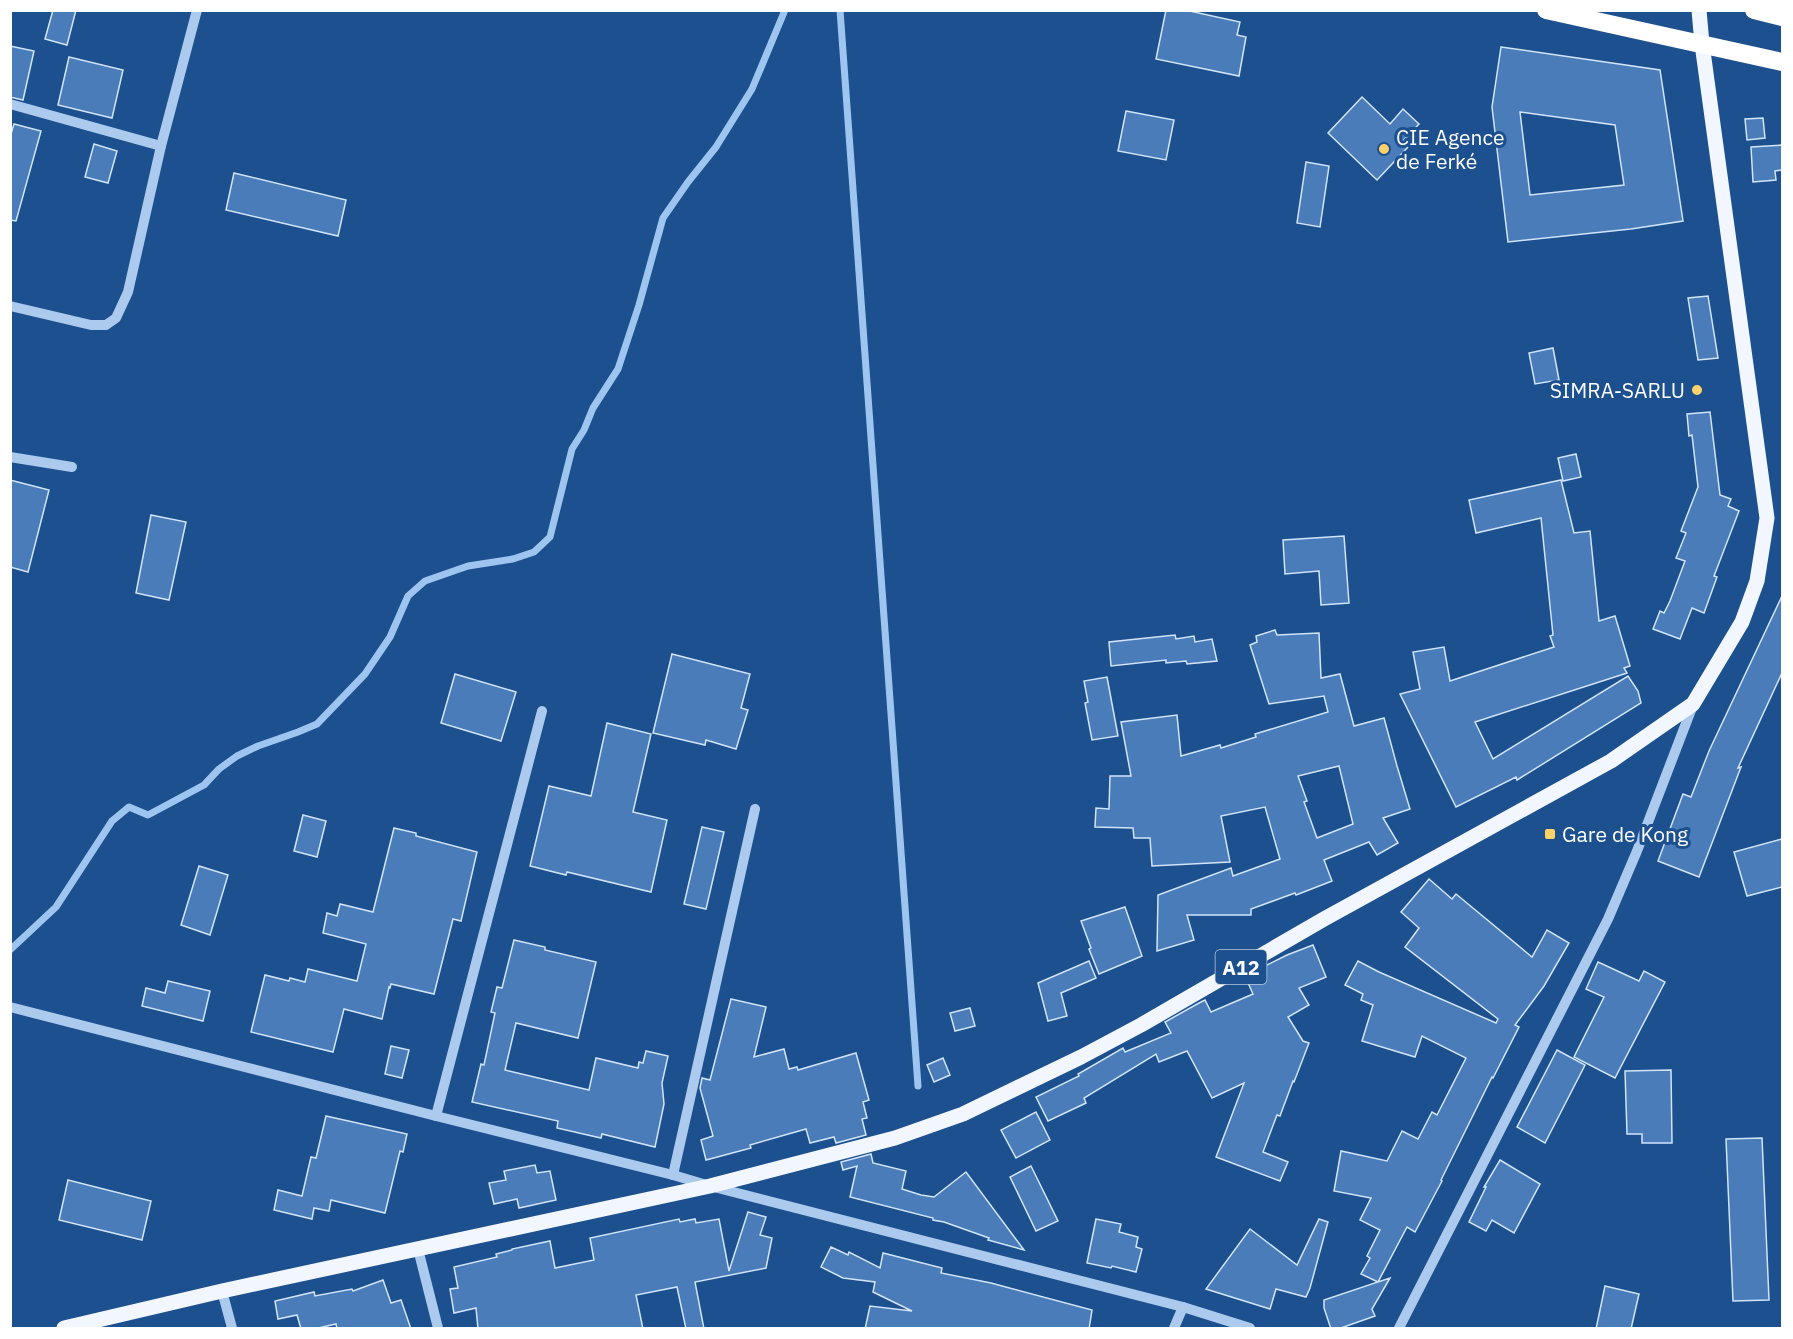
<svg xmlns="http://www.w3.org/2000/svg" width="1793" height="1339" viewBox="0 0 1793 1339" font-family="'IBM Plex Sans',sans-serif">
<style>
.lines{fill:none;stroke-linecap:round;stroke-linejoin:round}
.stream{stroke:#9ec5ef;stroke-width:7}
.building{fill:#497cb8;stroke:#d1e4fa;stroke-width:1.5;fill-rule:evenodd}
.minor{stroke:#abcaee;stroke-width:10}
.major{stroke:#f2f7ff;stroke-width:15}
.highway{stroke:#fff;stroke-width:18}
.poi-dot{fill:#fed169;stroke:#1c508f;stroke-width:2}
.labels{text-anchor:middle;dominant-baseline:central;stroke-width:6;stroke-linejoin:round;paint-order:stroke}
.shield{fill:#1c508f;stroke:#bbcadd;stroke-width:1.5}
.shield-label{font-size:20px;font-weight:bold;fill:#fff}
.poi-label{font-size:21px;fill:#fff;stroke:#1c508f;text-anchor:start}
</style>
<rect width="100%" height="100%" fill="#1c508f"/>
<g class="lines">
<g class="stream">
<polyline points="840,10 918,1086"/>
<polyline points="10,950 56,907 112,821 129,807 148,815 204,785 219,769 237,756 258,746 298,732 317,724 365,674 390,637 408,596 425,581 468,566 513,559 534,552 550,537 572,449 584,430 593,408 618,369 639,305 663,218 688,182 716,147 752,89 785,10"/>
</g>
</g>
<g class="building">
<polygon points="53,10 76,10 67,45 45,39"/>
<polygon points="1166,10 1185,10 1240,22 1237,35 1246,37 1239,76 1156,59"/>
<polygon points="10,46 34,51 23,100 10,97"/>
<path d="M1501 47 1660 70 1683 221 1631 229 1508 242 1492 107ZM1520 112 1615 125 1624 185 1530 195Z"/>
<polygon points="69,57 123,70 112,118 58,105"/>
<polygon points="1362,97 1390,124 1403,109 1419,124 1402,142 1408,147 1377,180 1328,133"/>
<polygon points="1126,111 1174,120 1166,160 1118,151"/>
<polygon points="1763,118 1765,138 1747,140 1745,119"/>
<polygon points="14,124 41,131 16,221 10,220 10,137"/>
<polygon points="94,144 117,151 108,183 85,177"/>
<polygon points="1782,145 1782,170 1775,171 1776,180 1753,182 1751,147"/>
<polygon points="1306,162 1329,166 1320,227 1297,223"/>
<polygon points="234,173 346,200 338,236 226,210"/>
<polygon points="1708,296 1718,358 1698,360 1688,298"/>
<polygon points="1553,348 1559,380 1535,384 1529,353"/>
<polygon points="1710,412 1720,495 1731,499 1728,506 1739,511 1714,576 1717,577 1704,613 1692,608 1680,639 1653,629 1660,611 1664,613 1670,601 1685,561 1676,558 1686,533 1681,531 1698,487 1692,435 1689,436 1687,414"/>
<polygon points="1576,454 1581,477 1563,481 1558,458"/>
<polygon points="10,480 49,490 28,572 10,567"/>
<polygon points="1561,480 1574,533 1590,531 1599,621 1615,616 1630,666 1624,668 1627,673 1475,722 1493,759 1628,676 1638,691 1641,703 1517,780 1516,777 1456,807 1400,694 1420,689 1413,652 1444,647 1450,681 1554,647 1550,636 1553,635 1541,518 1476,533 1469,500"/>
<polygon points="151,515 186,522 169,600 136,593"/>
<polygon points="1344,536 1349,603 1321,605 1319,571 1285,574 1283,540"/>
<polygon points="1782,596 1782,673 1738,768 1741,767 1699,877 1658,861 1683,794 1691,797 1709,751"/>
<path d="M1275 630 1277 635 1319 633 1321 678 1340 674 1354 726 1384 718 1397 766 1410 809 1383 818 1398 843 1377 855 1369 842 1324 860 1332 881 1296 895 1295 893 1251 909V915H1187L1194 940 1157 951 1158 895 1231 868 1233 876 1280 859 1265 807 1221 816 1230 862 1152 866 1150 838H1134L1133 828 1095 827 1096 808 1109 809 1110 776H1131L1121 722 1177 715 1181 756 1220 745 1221 748 1256 737 1255 734 1328 712 1324 696 1269 704 1250 645 1257 642 1256 636ZM1339 766 1353 824 1317 838 1304 802 1307 801 1298 776Z"/>
<polygon points="1175,635 1176,639 1194,636 1195,642 1212,639 1217,661 1187,664 1186,661 1166,663 1166,660 1111,666 1109,642"/>
<polygon points="672,654 750,674 741,708 748,710 736,749 706,740 705,745 653,733"/>
<polygon points="455,674 516,692 501,741 441,723"/>
<polygon points="1107,677 1118,736 1092,740 1085,703 1088,702 1084,681"/>
<polygon points="607,723 651,734 633,812 667,820 651,892 567,872 566,875 530,866 549,786 591,796"/>
<polygon points="303,815 326,821 317,857 294,851"/>
<polygon points="702,827 724,832 706,909 684,904"/>
<polygon points="394,828 416,833 416,836 477,852 461,921 453,919 434,994 391,984 390,988 389,987 382,1019 344,1009 333,1052 251,1032 265,975 289,981 290,978 305,982 308,969 357,981 366,944 323,933 327,913 337,916 340,904 373,912"/>
<polygon points="1782,839 1782,887 1747,896 1734,852"/>
<polygon points="199,866 228,875 210,935 181,925"/>
<polygon points="1429,879 1452,899 1456,894 1532,957 1547,930 1569,943 1544,986 1515,1025 1519,1027 1493,1078 1492,1077 1441,1180 1442,1181 1415,1232 1407,1227 1378,1282 1390,1278 1372,1309 1375,1316 1338,1329 1331,1329 1324,1308 1324,1300 1378,1282 1361,1274 1370,1258 1367,1256 1380,1230 1360,1220 1371,1198 1334,1191 1341,1151 1387,1161 1402,1131 1418,1139 1432,1112 1437,1115 1466,1058 1422,1036 1415,1057 1362,1041 1373,1005 1361,1000 1363,994 1345,985 1358,961 1379,972 1496,1023 1498,1019 1405,947 1419,928 1401,912"/>
<polygon points="1125,907 1142,956 1099,974 1089,949 1091,948 1081,921"/>
<polygon points="514,940 545,947 545,950 596,962 578,1038 516,1023 505,1070 589,1090 596,1058 638,1068 639,1062 643,1063 646,1051 668,1056 662,1083 664,1104 655,1147 602,1134 601,1138 557,1128 558,1121 472,1102 481,1064 484,1065 495,1013 491,1012 497,987 502,988"/>
<polygon points="1313,945 1326,977 1299,988 1309,1005 1288,1017 1303,1041 1309,1043 1294,1082 1293,1081 1280,1116 1277,1115 1263,1152 1288,1162 1280,1181 1216,1157 1244,1083 1212,1098 1187,1051 1159,1062 1156,1054 1084,1098 1086,1103 1048,1121 1036,1097 1079,1076 1078,1074 1123,1048 1125,1052 1171,1033 1165,1022 1199,1003 1205,1000 1211,1012 1253,994 1245,976 1287,955"/>
<polygon points="1089,961 1096,978 1061,993 1067,1016 1048,1021 1038,983"/>
<polygon points="1598,962 1639,981 1644,971 1665,982 1615,1078 1574,1057 1604,997 1586,989"/>
<polygon points="168,981 210,991 203,1021 142,1006 146,988 165,993"/>
<polygon points="731,999 766,1007 754,1057 784,1049 789,1069 797,1067 798,1070 856,1053 869,1100 863,1102 867,1118 862,1119 866,1135 836,1143 834,1137 810,1143 806,1129 750,1145 751,1148 706,1160 701,1140 713,1136 700,1088 702,1078 710,1080"/>
<polygon points="970,1008 975,1026 955,1031 950,1013"/>
<polygon points="391,1046 409,1050 402,1078 385,1074"/>
<polygon points="1557,1050 1585,1065 1545,1143 1517,1127"/>
<polygon points="943,1058 950,1075 934,1082 927,1065"/>
<polygon points="1671,1070 1672,1143 1642,1143 1642,1134 1627,1134 1625,1071"/>
<polygon points="1036,1112 1050,1140 1016,1158 1001,1130"/>
<polygon points="326,1116 407,1134 403,1152 400,1151 385,1213 331,1200 329,1211 314,1208 312,1219 274,1210 278,1190 302,1196 311,1157 316,1158"/>
<polygon points="1762,1138 1769,1300 1733,1301 1726,1139"/>
<polygon points="871,1154 873,1163 906,1171 902,1189 921,1195 934,1197 966,1172 1024,1250 988,1240 989,1238 944,1222 933,1220 933,1218 850,1197 857,1166 843,1170 841,1162"/>
<polygon points="1500,1160 1540,1184 1514,1233 1492,1220 1486,1231 1469,1222 1486,1187 1484,1187"/>
<polygon points="535,1165 537,1173 550,1171 556,1200 519,1208 517,1199 494,1204 489,1183 506,1180 504,1171"/>
<polygon points="1031,1166 1058,1221 1036,1231 1010,1177"/>
<polygon points="68,1180 151,1201 142,1240 59,1220"/>
<polygon points="748,1212 766,1217 760,1235 772,1238 766,1268 695,1282 704,1329 686,1329 677,1287 636,1295 643,1329 478,1329 476,1308 454,1313 450,1289 458,1288 454,1267 497,1257 496,1254 512,1250 512,1249 550,1241 555,1268 594,1260 590,1238 679,1219 680,1222 695,1219 696,1223 719,1219 729,1271"/>
<polygon points="1096,1219 1121,1224 1119,1232 1138,1237 1136,1247 1142,1249 1136,1272 1112,1266 1111,1268 1087,1263"/>
<polygon points="1319,1219 1328,1222 1310,1288 1306,1297 1276,1289 1270,1309 1206,1289 1250,1229 1297,1265"/>
<polygon points="831,1247 848,1255 849,1252 880,1268 883,1253 942,1268 941,1273 991,1283 1092,1310 1089,1329 865,1329 870,1306 912,1311 873,1292 875,1282 843,1278 821,1267"/>
<polygon points="383,1280 391,1303 401,1300 411,1329 337,1329 336,1324 314,1329 301,1329 297,1315 278,1319 275,1301 314,1292 315,1296 352,1289 353,1291"/>
<polygon points="1605,1286 1639,1294 1631,1329 1596,1329"/>
</g>
<g class="lines">
<g class="minor">
<polyline points="10,104 161,146"/>
<polyline points="10,306 91,325 106,325 116,318 128,292 161,146 197,10"/>
<polyline points="10,457 72,467"/>
<polyline points="10,1007 436,1116 673,1175 710,1186 1183,1307 1250,1328"/>
<polyline points="436,1116 542,711"/>
<polyline points="673,1175 755,809"/>
<polyline points="418,1249 438,1328"/>
<polyline points="222,1291 232,1328"/>
<polyline points="1174,1328 1183,1307"/>
<polyline points="1399,1328 1608,919 1637,851 1693,705"/>
</g>
<polyline class="major" points="64,1328 222,1291 710,1186 895,1138 963,1114 1081,1057 1141,1025 1324,919 1611,761 1693,704 1742,622 1757,581 1767,518 1702,44 1699,10"/>
<g class="highway">
<polyline points="1546,10 1782,62"/>
<polyline points="1754,10 1782,17"/>
</g>
</g>
<g class="poi-dot">
<circle cx="1384" cy="149" r="6"/>
<circle cx="1697" cy="390" r="6"/>
<rect x="1544" y="828" width="12" height="12" rx="3"/>
</g>
<g class="labels">
<rect class="shield" x="1215.5" y="950" width="51" height="34" rx="4.5"/>
<g class="shield-label">
<text x="1241" y="967">A12</text>
</g>
<g class="poi-label">
<text x="1396" y="137">CIE Agence<tspan x="1396" dy="24">de Ferké</tspan></text>
<text x="1685" y="390" text-anchor="end">SIMRA-SARLU</text>
<text x="1562" y="834">Gare de Kong</text>
</g>
</g>
<rect width="1793" height="1339" fill="none" stroke="#ffffff" stroke-width="24"/>
</svg>
